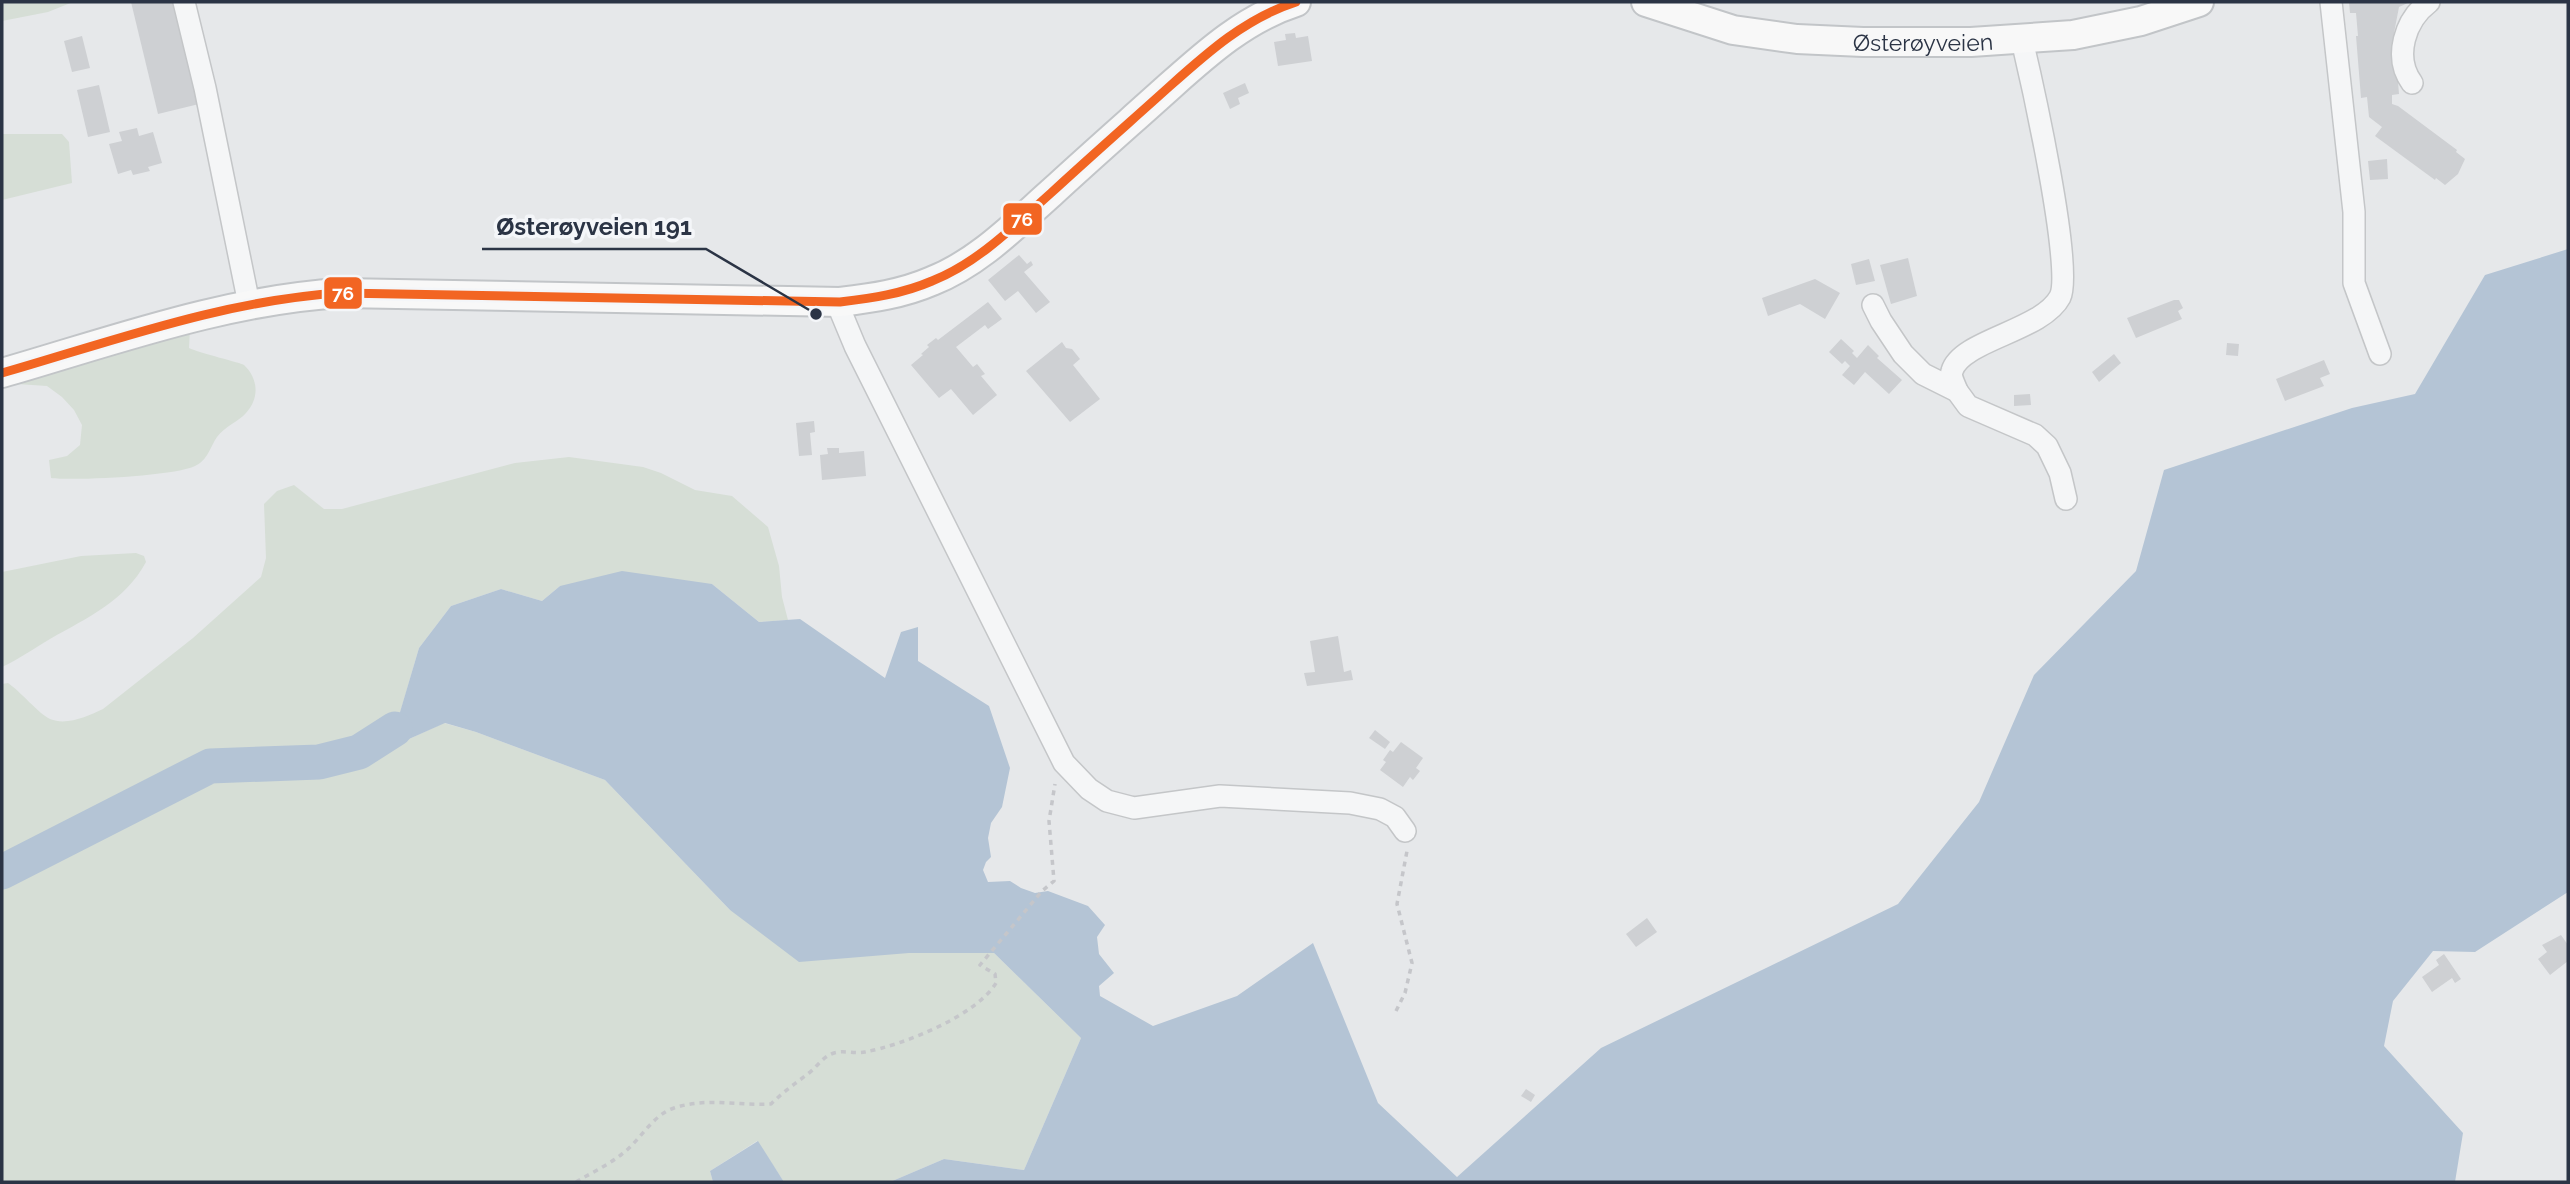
<svg xmlns="http://www.w3.org/2000/svg" width="2570" height="1184" viewBox="0 0 2570 1184" font-family="Raleway,sans-serif">
<style>
.green{fill:#d6ded6}
.water{fill:#b4c4d5}
.lines{fill:none;stroke-linecap:round;stroke-linejoin:round}
.river{stroke:#b4c4d5;stroke-width:35}
.building{fill:#ced0d3}
.minor-casing{stroke:#c4c6c8;stroke-width:24}
.major-casing{stroke:#c2c5c8;stroke-width:32}
.path{stroke:#c5c6ca;stroke-width:3.5;stroke-dasharray:5 5;stroke-linecap:butt}
.minor{stroke:#f5f6f7;stroke-width:21}
.major{stroke:#f8f8f8;stroke-width:28}
.bus-1-casing{stroke:#f4f6f9;stroke-width:14}
.bus-1{stroke:#f26522;stroke-width:9}
.labels{text-anchor:middle;dominant-baseline:central;stroke-width:7;stroke-linejoin:round;paint-order:stroke}
.street-label{font-size:23px;fill:#2b3445;stroke:#f4f6f9}
.leader{fill:none;stroke:#2b3445;stroke-width:2.5}
.callout-dot{fill:#2b3445;stroke:#f4f6f9;stroke-width:2.5}
.callout-label{font-size:24px;text-anchor:middle;font-weight:bold;fill:#2b3445;stroke:#f4f6f9;stroke-width:7;stroke-linejoin:round;paint-order:stroke}
.line-badge{stroke:#f4f6f9;stroke-width:2.5}
.badge-label{font-size:19px;text-anchor:middle;font-weight:bold;fill:#fff}
</style>
<rect width="100%" height="100%" fill="#e6e8ea"/>
<g class="green">
<polygon points="2,2 73,2 48,12 2,21"/>
<polygon points="2,134 62,134 69,142 72,183 2,200"/>
<path d="M190 329 189 348C199 353 242 363 244 365 258 378 260 398 246 413 238 422 225 426 217 437 210 447 208 460 195 466 175 476 75 481 51 478L49 460 67 456 80 445 82 425 74 410 62 397 47 386 17 384Z"/>
<path d="M569 457 643 467 661 473 695 490 732 496 768 527 779 566 782 597 788 620 759 622 712 584 560 586 542 601 501 589 451 606 419 648 395 730 409 739 444 723 476 732 605 780 730 910 909 953H994L1081 1038 1024 1170 944 1159 890 1182H784L757 1141 710 1171 713 1182H2V684L8 683C20 691 39 714 50 719 67 726 88 716 103 709L193 638 261 577 266 558 264 504 277 491 294 485 324 509H342L515 463Z"/>
<path d="M136 553 144 556 146 562C125 601 87 618 50 639 33 649 19 659 2 667V572L81 556Z"/>
</g>
<g class="water">
<polygon points="2568,249 2568,892 2475,952 2433,951 2393,1001 2384,1046 2463,1133 2455,1182 890,1182 944,1159 1024,1170 1081,1038 994,953 909,953 799,962 730,910 605,780 476,732 445,723 409,739 395,729 419,648 451,606 501,589 542,601 560,586 622,571 712,584 759,622 800,619 885,678 901,632 918,627 918,661 989,706 1010,768 1002,807 991,823 988,838 991,857 986,862 983,870 988,882 1010,881 1021,888 1035,893 1048,891 1088,906 1105,925 1097,937 1099,954 1114,973 1099,986 1100,996 1153,1026 1237,996 1313,943 1378,1103 1457,1177 1601,1048 1898,904 1979,802 2034,675 2136,571 2164,470 2352,408 2415,394 2485,275"/>
<polygon points="758,1141 784,1182 713,1182 710,1171"/>
</g>
<g class="lines">
<polyline class="river" points="2,872 210,766 319,762 359,752 395,729"/>
</g>
<g class="building">
<polygon points="131,2 175,2 199,104 158,114"/>
<polygon points="2349,2 2410,2 2399,7 2394,33 2399,94 2392,95 2392,104 2398,106 2457,150 2456,152 2465,159 2458,174 2445,185 2436,178 2435,180 2375,136 2382,127 2369,117 2367,97 2361,98 2356,36 2358,36 2356,13 2350,13"/>
<polygon points="1295,33 1296,38 1308,36 1312,61 1278,66 1274,42 1286,40 1285,34"/>
<polygon points="82,36 90,68 72,72 64,41"/>
<polygon points="1245,83 1249,93 1238,98 1240,104 1230,109 1223,93"/>
<polygon points="99,85 110,132 88,137 77,90"/>
<polygon points="137,128 139,136 153,132 162,163 148,167 150,171 133,175 131,170 118,174 109,144 122,141 119,132"/>
<polygon points="2387,159 2388,179 2370,180 2368,161"/>
<polygon points="1019,255 1027,264 1031,261 1033,265 1024,272 1050,302 1036,313 1018,291 1005,301 988,280"/>
<polygon points="1908,258 1917,296 1891,304 1880,265"/>
<polygon points="1869,259 1875,281 1856,285 1851,264"/>
<polygon points="1815,279 1840,293 1825,319 1800,304 1768,316 1762,298"/>
<polygon points="2174,300 2179,300 2183,308 2178,311 2182,319 2136,338 2127,318"/>
<polygon points="988,302 1002,319 988,329 985,325 956,347 973,367 977,364 985,374 981,376 997,395 973,415 951,389 939,398 911,365 923,355 921,354 929,347 927,345 936,338 938,340"/>
<polygon points="1841,339 1854,351 1852,353 1857,358 1868,345 1879,356 1877,358 1902,380 1889,394 1865,372 1854,385 1842,375 1850,366 1845,361 1842,364 1829,352"/>
<polygon points="1062,342 1066,348 1072,349 1080,359 1073,365 1100,399 1070,422 1026,371"/>
<polygon points="2227,343 2239,344 2238,356 2226,355"/>
<polygon points="2114,354 2121,363 2099,382 2092,372"/>
<polygon points="2324,360 2330,374 2320,378 2324,386 2285,401 2276,379"/>
<polygon points="2030,394 2031,405 2014,406 2014,395"/>
<polygon points="814,421 815,432 810,433 812,455 799,456 796,423"/>
<polygon points="827,448 839,448 839,453 864,451 866,476 822,480 820,455 828,454"/>
<polygon points="1338,636 1344,672 1351,670 1353,680 1307,686 1304,673 1315,672 1310,641"/>
<polygon points="1375,730 1390,742 1385,749 1369,738"/>
<polygon points="1401,742 1423,758 1416,768 1420,771 1413,780 1410,777 1403,787 1380,770 1386,762 1383,760 1390,750 1393,752"/>
<polygon points="1647,918 1657,932 1636,947 1626,934"/>
<polygon points="2561,935 2568,945 2568,961 2550,975 2538,959 2547,952 2542,945"/>
<polygon points="2444,954 2461,979 2455,983 2452,978 2432,992 2422,977 2439,965 2436,960"/>
<polygon points="1526,1089 1535,1095 1531,1102 1521,1096"/>
</g>
<g class="lines">
<defs>
<g id="minor">
<polyline points="184,2 205,88 249,304"/>
<polyline points="2331,2 2354,212 2354,283 2380,354"/>
<path d="M2412 83C2393 57 2405 20 2429 2"/>
<polyline points="840,302 840,310 855,346 1064,763 1089,789 1107,801 1134,808 1220,796 1350,803 1380,809 1395,817 1405,831"/>
<polyline points="1873,305 1881,321 1903,354 1923,374 1957,391 1968,406 2035,435 2047,446 2060,473 2066,499"/>
<path d="M1957 391C1955 385 1950 377 1952 371 1961 340 2042 331 2060 297 2074 269 2031 78 2022 40"/>
</g>
<g id="major">
<path id="s1" d="M1646 2 1733 30 1797 39 1863 42H1971L2073 35 2141 21 2199 2"/>
<path d="M2 373C113 341 225 300 341 293L840 302C872 298 902 294 932 281 978 263 1015 225 1051 193 1090 157 1130 122 1170 86 1208 52 1246 18 1296 2"/>
</g>
</defs>
<use href="#minor" class="minor-casing"/>
<use href="#major" class="major-casing"/>
<g class="path">
<polyline points="1396,1011 1405,993 1412,963 1397,904 1407,851"/>
<path d="M576 1182C591 1173 608 1165 622 1154 640 1141 652 1115 674 1108 707 1097 738 1106 771 1104 783 1092 796 1083 809 1073 818 1066 822 1057 834 1053 843 1050 855 1054 865 1052 903 1045 976 1016 996 983L995 974 980 965 1042 891 1054 881 1049 821 1055 784"/>
</g>
<use href="#minor" class="minor"/>
<use href="#major" class="major"/>
<defs>
<path id="bus-1" d="M2 373C113 341 225 300 341 293L840 302C872 298 902 294 932 281 978 263 1015 225 1051 193 1090 157 1130 122 1170 86 1208 52 1246 18 1296 2"/>
</defs>
<use href="#bus-1" class="bus-1-casing"/>
<use href="#bus-1" class="bus-1"/>
</g>
<g class="labels">
<g class="street-label">
<text stroke="none"><textPath href="#s1" startOffset="282">Østerøyveien</textPath></text>
</g>
</g>
<path class="leader" d="M816 314L706 249H482"/>
<circle class="callout-dot" cx="816" cy="314" r="7"/>
<g class="callout-label">
<text x="594" y="235">Østerøyveien 191</text>
</g>
<g class="line-badge">
<rect x="1002" y="202" width="41" height="34" rx="7" fill="#f26522"/>
<rect x="323" y="276" width="40" height="34" rx="7" fill="#f26522"/>
</g>
<g class="badge-label">
<text x="1022" y="226">76</text>
<text x="343" y="300">76</text>
</g>
<rect width="2570" height="1184" fill="none" stroke="#2b3445" stroke-width="7"/>
</svg>
